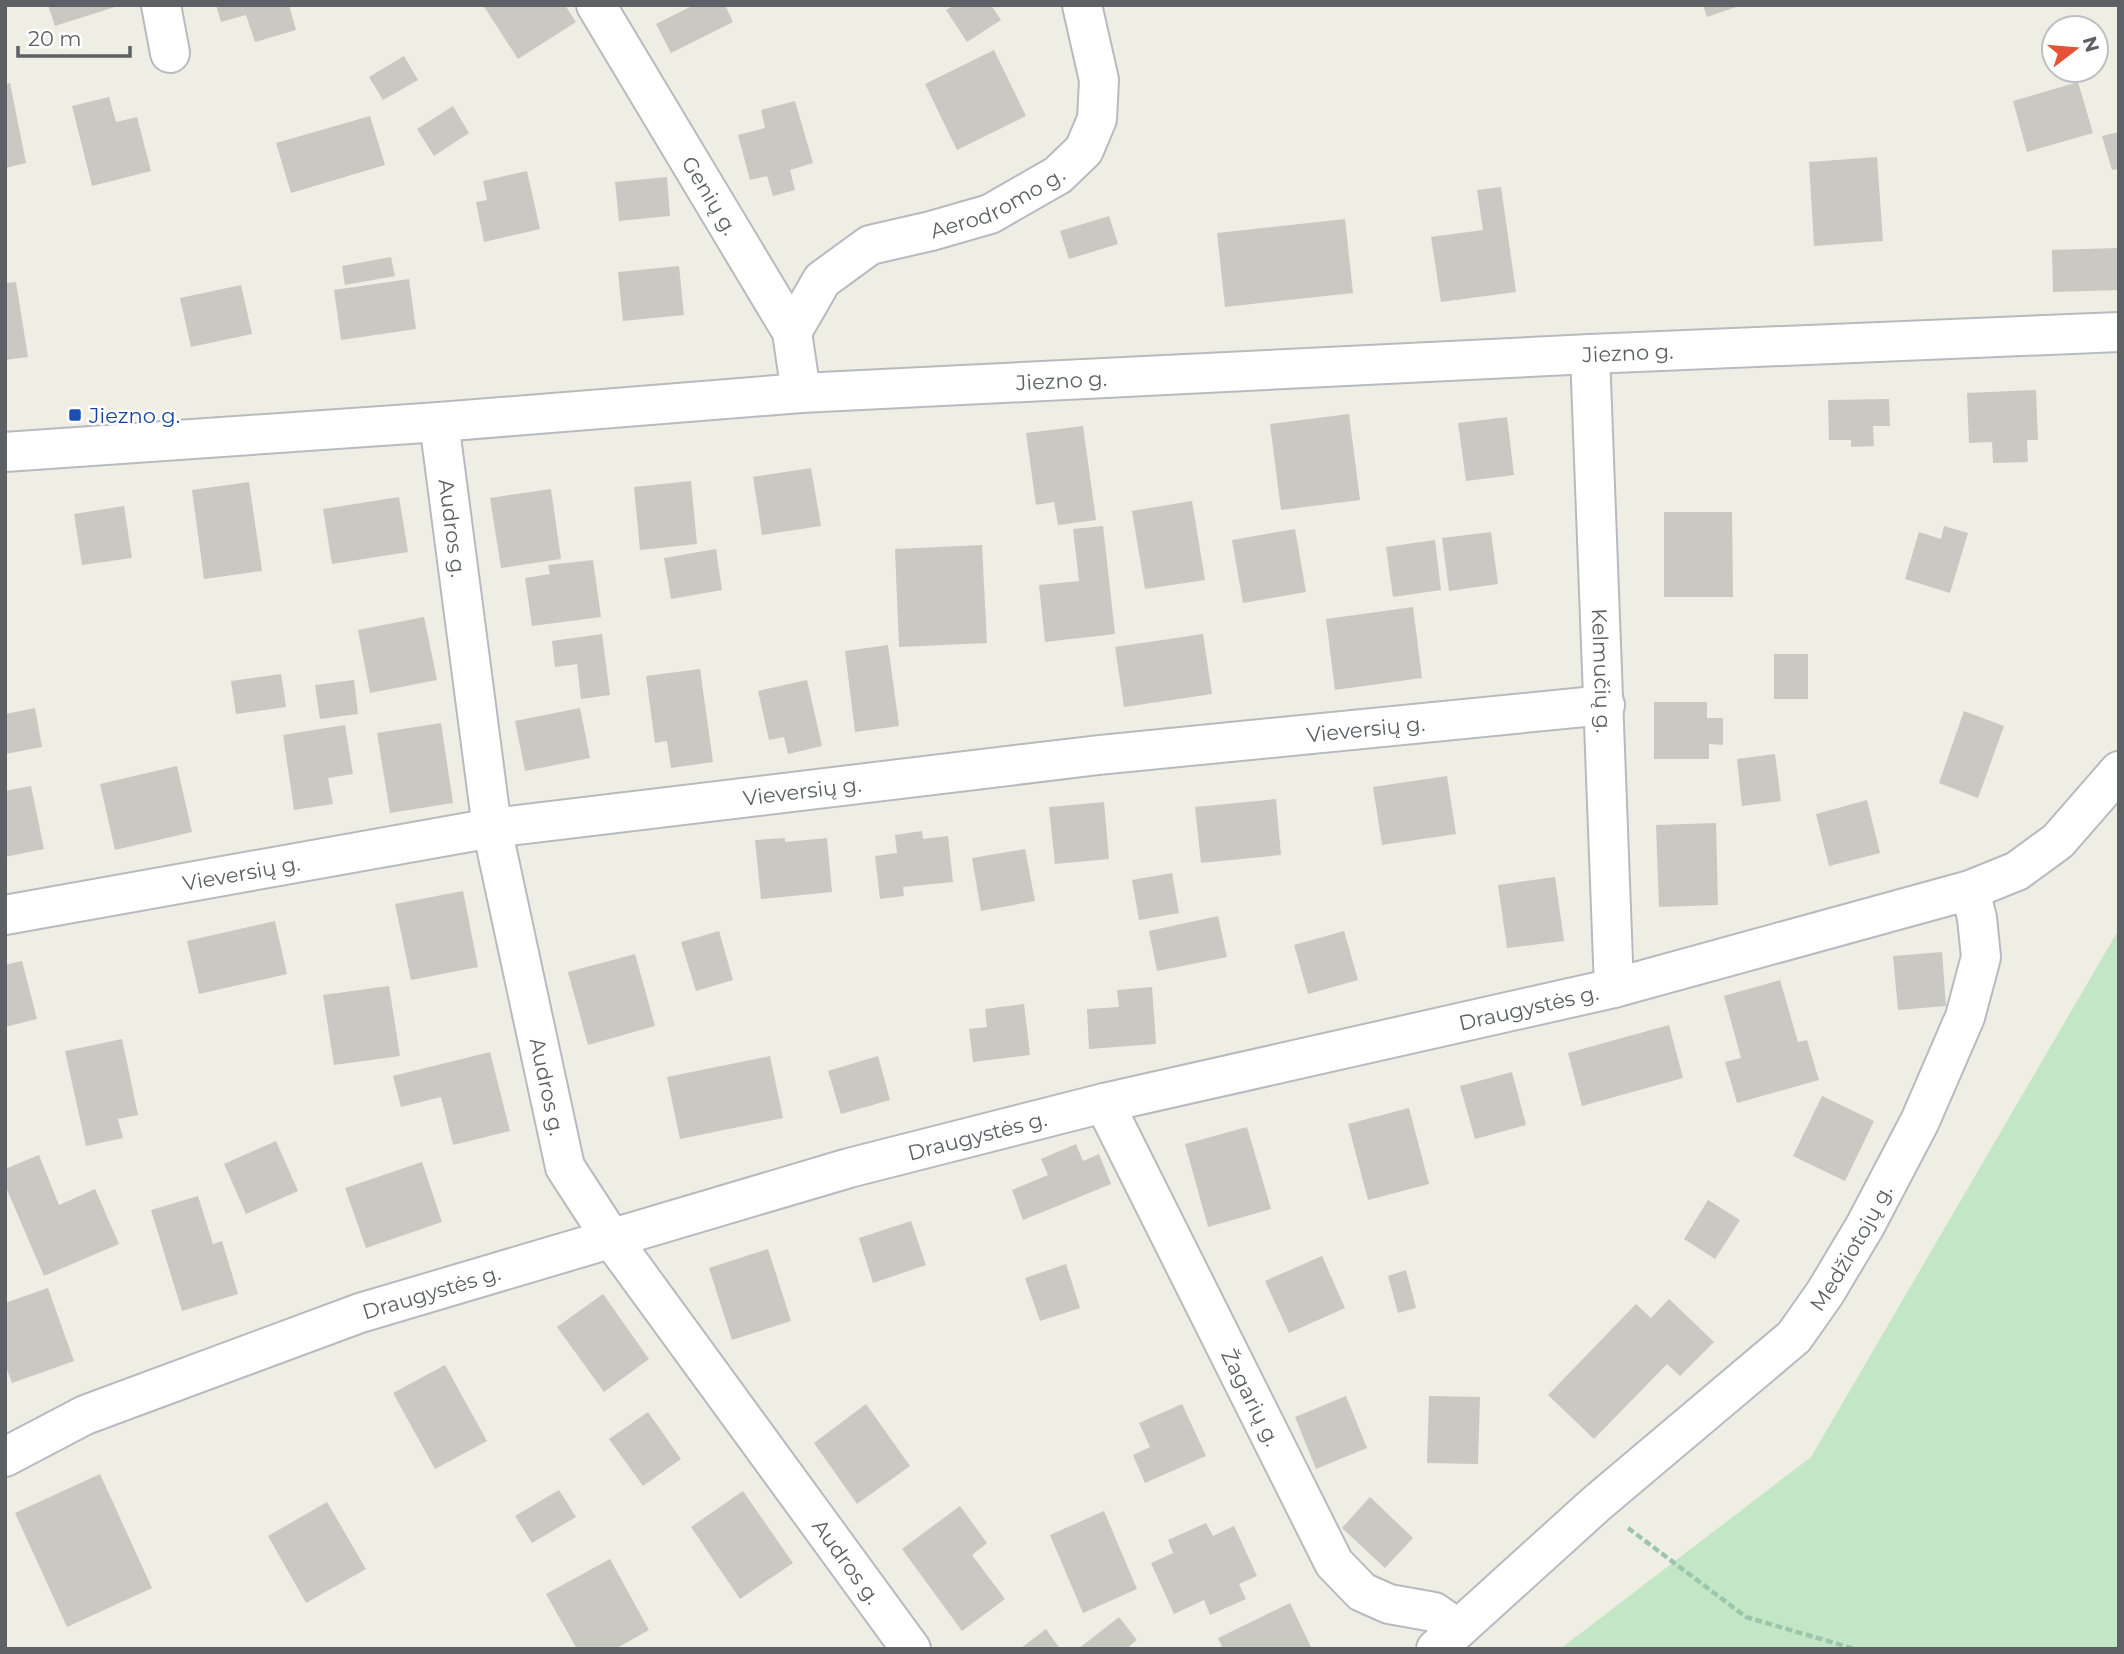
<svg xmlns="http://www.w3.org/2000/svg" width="2124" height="1654" viewBox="0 0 2124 1654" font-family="Montserrat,sans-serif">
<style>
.green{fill:#c3e6c6}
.building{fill:#cac8c2}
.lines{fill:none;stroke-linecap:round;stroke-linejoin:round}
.minor-casing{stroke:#b7babf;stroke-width:42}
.path{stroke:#9cc6ac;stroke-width:4.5;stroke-dasharray:7 3.5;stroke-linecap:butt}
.minor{stroke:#fff;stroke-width:38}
.transit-dot{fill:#1a4fb4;stroke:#fff;stroke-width:2.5}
.labels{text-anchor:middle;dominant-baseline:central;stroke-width:5;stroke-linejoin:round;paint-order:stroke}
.street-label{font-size:21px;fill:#5d6065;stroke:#fff}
.transit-label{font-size:21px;fill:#164399;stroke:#fff;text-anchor:start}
</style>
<rect width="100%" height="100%" fill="#efeee5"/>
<polygon class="green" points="2119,929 2119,1649 1560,1649 1811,1457"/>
<g class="building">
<polygon points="48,5 118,5 118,6 55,26"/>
<polygon points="216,5 289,5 296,30 255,42 246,15 221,22"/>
<polygon points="483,5 565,5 576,22 518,59"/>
<polygon points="694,5 725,5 733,22 671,53 656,24"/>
<polygon points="955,5 991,5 1001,20 967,42 946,10"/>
<polygon points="1703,5 1738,5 1739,6 1707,17"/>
<polygon points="994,50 1026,116 957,150 925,84"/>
<polygon points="404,56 418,80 383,100 369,77"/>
<polygon points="2078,82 2093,133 2027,152 2013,101"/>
<polygon points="10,83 26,163 5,168 5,84"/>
<polygon points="109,97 116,122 137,117 151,171 92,186 72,106"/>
<polygon points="795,101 813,163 790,170 795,190 773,196 767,176 750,180 738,135 765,128 761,110"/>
<polygon points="453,106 469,133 434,156 417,129"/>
<polygon points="370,116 385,165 291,193 276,143"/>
<polygon points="2119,132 2119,169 2112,170 2102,136"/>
<polygon points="1877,157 1883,241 1814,246 1809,162"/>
<polygon points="527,171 540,229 484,242 476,202 487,200 483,181"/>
<polygon points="667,177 670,216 619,221 615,182"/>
<polygon points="1501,187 1516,292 1441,302 1431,237 1483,230 1477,190"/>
<polygon points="1109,216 1118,244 1069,259 1060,231"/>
<polygon points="1345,219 1353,293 1225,307 1217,233"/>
<polygon points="2119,248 2119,290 2053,292 2052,250"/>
<polygon points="391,257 395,276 345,285 342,266"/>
<polygon points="679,266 684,315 623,321 618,272"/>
<polygon points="409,279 416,329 341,340 334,290"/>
<polygon points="16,282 28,357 5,360 5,283"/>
<polygon points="241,285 252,334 191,347 180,298"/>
<polygon points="2036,390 2038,440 2027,440 2028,462 1993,463 1992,442 1969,443 1967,393"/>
<polygon points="1889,399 1890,426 1873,426 1874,446 1851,447 1851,440 1829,440 1828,400"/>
<polygon points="1349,414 1360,500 1281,510 1270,424"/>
<polygon points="1507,417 1514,475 1466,481 1458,423"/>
<polygon points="1083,426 1096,520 1058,525 1054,502 1036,505 1026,433"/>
<polygon points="811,468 821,526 762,535 753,477"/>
<polygon points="691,481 697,544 640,550 634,487"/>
<polygon points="249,482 262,571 204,579 192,490"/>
<polygon points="551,489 561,559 501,568 490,498"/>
<polygon points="399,497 408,552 332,564 323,509"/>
<polygon points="1192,501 1205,580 1145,589 1132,511"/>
<polygon points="124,506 132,558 82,565 74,514"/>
<polygon points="1664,512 1732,512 1733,597 1664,597"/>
<polygon points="1103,526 1115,634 1045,642 1039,585 1079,581 1073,529"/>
<polygon points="1944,526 1968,533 1950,593 1905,579 1919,532 1941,539"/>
<polygon points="1295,529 1306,592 1243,603 1232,540"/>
<polygon points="1491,532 1498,584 1449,591 1442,538"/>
<polygon points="1435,540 1441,590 1393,597 1386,547"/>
<polygon points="982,545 987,643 899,647 895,549"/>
<polygon points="716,549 722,590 671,599 664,558"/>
<polygon points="593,560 601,617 532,626 525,578 550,574 548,565"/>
<polygon points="1413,607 1422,678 1335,690 1326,619"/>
<polygon points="424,617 437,680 370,693 358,630"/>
<polygon points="602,634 610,695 581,699 577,664 555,667 552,641"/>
<polygon points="1203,634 1212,694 1124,707 1115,647"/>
<polygon points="888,645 899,726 855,732 845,651"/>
<rect x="1774" y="654" width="34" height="45"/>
<polygon points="700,669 713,762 671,768 667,741 655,743 646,676"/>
<polygon points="281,674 286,707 236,714 231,681"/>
<polygon points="354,680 358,714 320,719 315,685"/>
<polygon points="807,680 822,746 788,754 784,737 769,740 758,691"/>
<polygon points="1654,702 1707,702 1707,718 1723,718 1723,745 1709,744 1709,759 1654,759"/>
<polygon points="35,708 42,747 5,754 5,714"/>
<polygon points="580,708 590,758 525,771 515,721"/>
<polygon points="1964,711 2004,726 1978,798 1939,783"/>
<polygon points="441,723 453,803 390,813 377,733"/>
<polygon points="345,725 353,774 328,778 333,804 294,810 283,735"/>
<polygon points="1775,754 1781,801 1742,806 1737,759"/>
<polygon points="177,766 192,832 115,850 100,784"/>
<polygon points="1447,776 1456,834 1382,845 1373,787"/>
<polygon points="31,786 44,849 5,857 5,791"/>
<polygon points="1276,799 1281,855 1201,863 1195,807"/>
<polygon points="1867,800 1880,853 1829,866 1816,814"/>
<polygon points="1104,802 1109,859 1055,864 1049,807"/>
<polygon points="1716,823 1718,905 1659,907 1656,825"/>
<polygon points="922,831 923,839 948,836 953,882 903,887 904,896 880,899 875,856 897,853 895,835"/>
<polygon points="785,838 785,842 827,838 832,892 761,899 755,840"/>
<polygon points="1025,849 1035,901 981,911 972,858"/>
<polygon points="1172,873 1179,913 1139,920 1132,880"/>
<polygon points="1555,877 1564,941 1507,948 1498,885"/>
<polygon points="463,891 478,967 411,980 395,904"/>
<polygon points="1218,916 1227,957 1157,971 1149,931"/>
<polygon points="275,921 287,974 199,994 187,941"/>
<polygon points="719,931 733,980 696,991 681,942"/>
<polygon points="1344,931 1358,980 1308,994 1294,945"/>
<polygon points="1942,952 1946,1006 1898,1010 1893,956"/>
<polygon points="635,954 655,1026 588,1045 568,972"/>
<polygon points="22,961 37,1019 5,1027 5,965"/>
<polygon points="1780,980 1798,1042 1807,1040 1819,1080 1737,1103 1725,1062 1741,1058 1724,996"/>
<polygon points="389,986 400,1056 334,1065 323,995"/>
<polygon points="1152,987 1156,1044 1089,1049 1087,1009 1119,1007 1117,990"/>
<polygon points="1024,1004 1030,1055 973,1062 969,1029 987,1027 985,1009"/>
<polygon points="1669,1025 1683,1078 1582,1106 1568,1053"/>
<polygon points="122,1039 138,1115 118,1119 123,1138 86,1146 65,1051"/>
<polygon points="490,1052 510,1131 453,1145 441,1097 401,1107 393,1076"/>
<polygon points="770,1056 783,1118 680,1139 667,1077"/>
<polygon points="878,1056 890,1100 841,1114 828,1071"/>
<polygon points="1512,1072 1526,1125 1475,1139 1460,1086"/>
<polygon points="1822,1096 1874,1121 1845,1181 1793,1156"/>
<polygon points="1409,1108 1429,1184 1368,1200 1348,1124"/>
<polygon points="1247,1127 1271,1209 1208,1227 1185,1144"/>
<polygon points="276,1141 298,1191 246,1214 224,1164"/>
<polygon points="1076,1144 1083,1161 1099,1154 1111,1184 1023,1220 1012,1190 1048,1175 1041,1159"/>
<polygon points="39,1155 59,1205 95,1189 119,1244 44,1276 5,1185 5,1169"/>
<polygon points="422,1162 442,1222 366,1248 345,1188"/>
<polygon points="198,1196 213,1244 222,1241 238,1294 182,1311 151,1210"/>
<polygon points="1708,1200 1740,1220 1715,1259 1684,1239"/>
<polygon points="911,1221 926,1265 873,1283 859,1238"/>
<polygon points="768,1249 791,1321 732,1340 709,1268"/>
<polygon points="1322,1256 1345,1308 1289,1333 1265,1281"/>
<polygon points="1066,1264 1080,1308 1040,1321 1025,1278"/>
<polygon points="1406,1270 1416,1308 1398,1313 1388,1276"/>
<polygon points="48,1288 74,1361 12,1383 5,1364 5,1303"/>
<polygon points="603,1294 649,1359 604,1392 557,1327"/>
<polygon points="1669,1299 1714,1342 1680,1376 1667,1364 1594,1439 1548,1395 1636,1304 1651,1318"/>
<polygon points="445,1365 487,1441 435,1469 393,1393"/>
<polygon points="1346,1396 1367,1448 1316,1469 1295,1417"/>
<polygon points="1429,1396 1480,1397 1478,1464 1427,1463"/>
<polygon points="866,1404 910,1466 857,1504 814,1443"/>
<polygon points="1182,1404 1206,1456 1145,1483 1133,1455 1150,1447 1139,1423"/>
<polygon points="648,1412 681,1459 643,1486 609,1439"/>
<polygon points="100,1474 152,1588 67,1627 15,1513"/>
<polygon points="559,1490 576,1517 532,1543 515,1516"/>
<polygon points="743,1491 793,1563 740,1599 691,1527"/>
<polygon points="1370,1497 1413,1538 1385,1568 1342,1528"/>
<polygon points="327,1502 366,1569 306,1603 268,1536"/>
<polygon points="960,1506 987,1543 972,1555 1005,1599 962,1631 902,1549"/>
<polygon points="1104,1511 1137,1589 1083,1613 1050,1535"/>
<polygon points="1206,1523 1213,1536 1234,1526 1257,1576 1239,1584 1246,1599 1210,1615 1204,1600 1174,1614 1151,1563 1173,1553 1168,1540"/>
<polygon points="610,1559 649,1630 615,1649 577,1649 546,1594"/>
<polygon points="1290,1603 1312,1649 1223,1649 1218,1638"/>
<polygon points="1119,1617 1137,1640 1126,1649 1078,1649"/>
<polygon points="1046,1629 1060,1649 1020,1649"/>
</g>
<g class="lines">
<defs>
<g id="minor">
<polyline points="161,5 170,53"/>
<path id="s1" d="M596 5 792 332 801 393"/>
<path id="s2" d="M792 332 822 280 870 245 931 231 990 214 1058 175 1084 150 1097 119 1099 80 1082 5"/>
<path id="s3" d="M1590 354 1614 988"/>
<path id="s4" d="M439 422 492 828 565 1167 611 1238 911 1649"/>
<path id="s5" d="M5 452 439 422 801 393 1590 354 2119 332"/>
<path id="s6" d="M5 915 492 828 1099 755 1605 705"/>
<path id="s7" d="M1104 1103 1334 1563 1362 1592 1389 1604 1434 1612 1444 1619 1454 1632"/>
<path id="s8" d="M5 1457 85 1415 360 1313 849 1168 1104 1103 1614 988 1970 890 2017 871 2058 841 2119 771"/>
<path id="s9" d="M1436 1649 1596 1504 1794 1337 1825 1293 1865 1226 1920 1121 1965 1017 1981 957 1977 918 1970 890"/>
</g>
</defs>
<use href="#minor" class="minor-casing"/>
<polyline class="path" points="1628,1528 1746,1617 1855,1649"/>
<use href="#minor" class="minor"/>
</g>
<rect class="transit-dot" x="68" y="408" width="14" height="14" rx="3.5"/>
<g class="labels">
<g class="street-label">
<text stroke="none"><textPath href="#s1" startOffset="222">Genių g.</textPath></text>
<text stroke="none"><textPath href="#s2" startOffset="254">Aerodromo g.</textPath></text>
<text stroke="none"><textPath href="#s5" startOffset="1626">Jiezno g.</textPath></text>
<text stroke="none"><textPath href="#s5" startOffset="1059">Jiezno g.</textPath></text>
<text stroke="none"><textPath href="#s4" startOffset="107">Audros g.</textPath></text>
<text stroke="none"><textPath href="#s3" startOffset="317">Kelmučių g.</textPath></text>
<text stroke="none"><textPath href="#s6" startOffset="1374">Vieversių g.</textPath></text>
<text stroke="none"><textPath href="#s6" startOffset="807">Vieversių g.</textPath></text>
<text stroke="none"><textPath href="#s6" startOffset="240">Vieversių g.</textPath></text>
<text stroke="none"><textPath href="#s8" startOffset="1592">Draugystės g.</textPath></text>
<text stroke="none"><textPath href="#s4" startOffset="674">Audros g.</textPath></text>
<text stroke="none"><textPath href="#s8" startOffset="1026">Draugystės g.</textPath></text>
<text stroke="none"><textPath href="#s9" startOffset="581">Medžiotojų g.</textPath></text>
<text stroke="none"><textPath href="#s8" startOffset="458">Draugystės g.</textPath></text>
<text stroke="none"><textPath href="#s7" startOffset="329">Žagarių g.</textPath></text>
<text stroke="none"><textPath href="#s4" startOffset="1241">Audros g.</textPath></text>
</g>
<g class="transit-label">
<text x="89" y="415">Jiezno g.</text>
</g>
</g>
<rect width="2124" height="1654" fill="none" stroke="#5d6065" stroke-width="14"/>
<g transform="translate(2075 49) rotate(74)"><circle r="33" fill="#ffffff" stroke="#bebfc1" stroke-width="2"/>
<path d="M0-5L12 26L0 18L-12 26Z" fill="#e45336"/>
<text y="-10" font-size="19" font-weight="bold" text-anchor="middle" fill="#5d6065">N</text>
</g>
<path d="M18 46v10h112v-10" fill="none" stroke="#5d6065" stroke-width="3.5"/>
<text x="28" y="46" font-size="21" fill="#5d6065" stroke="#ffffff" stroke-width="5" paint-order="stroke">20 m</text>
</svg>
